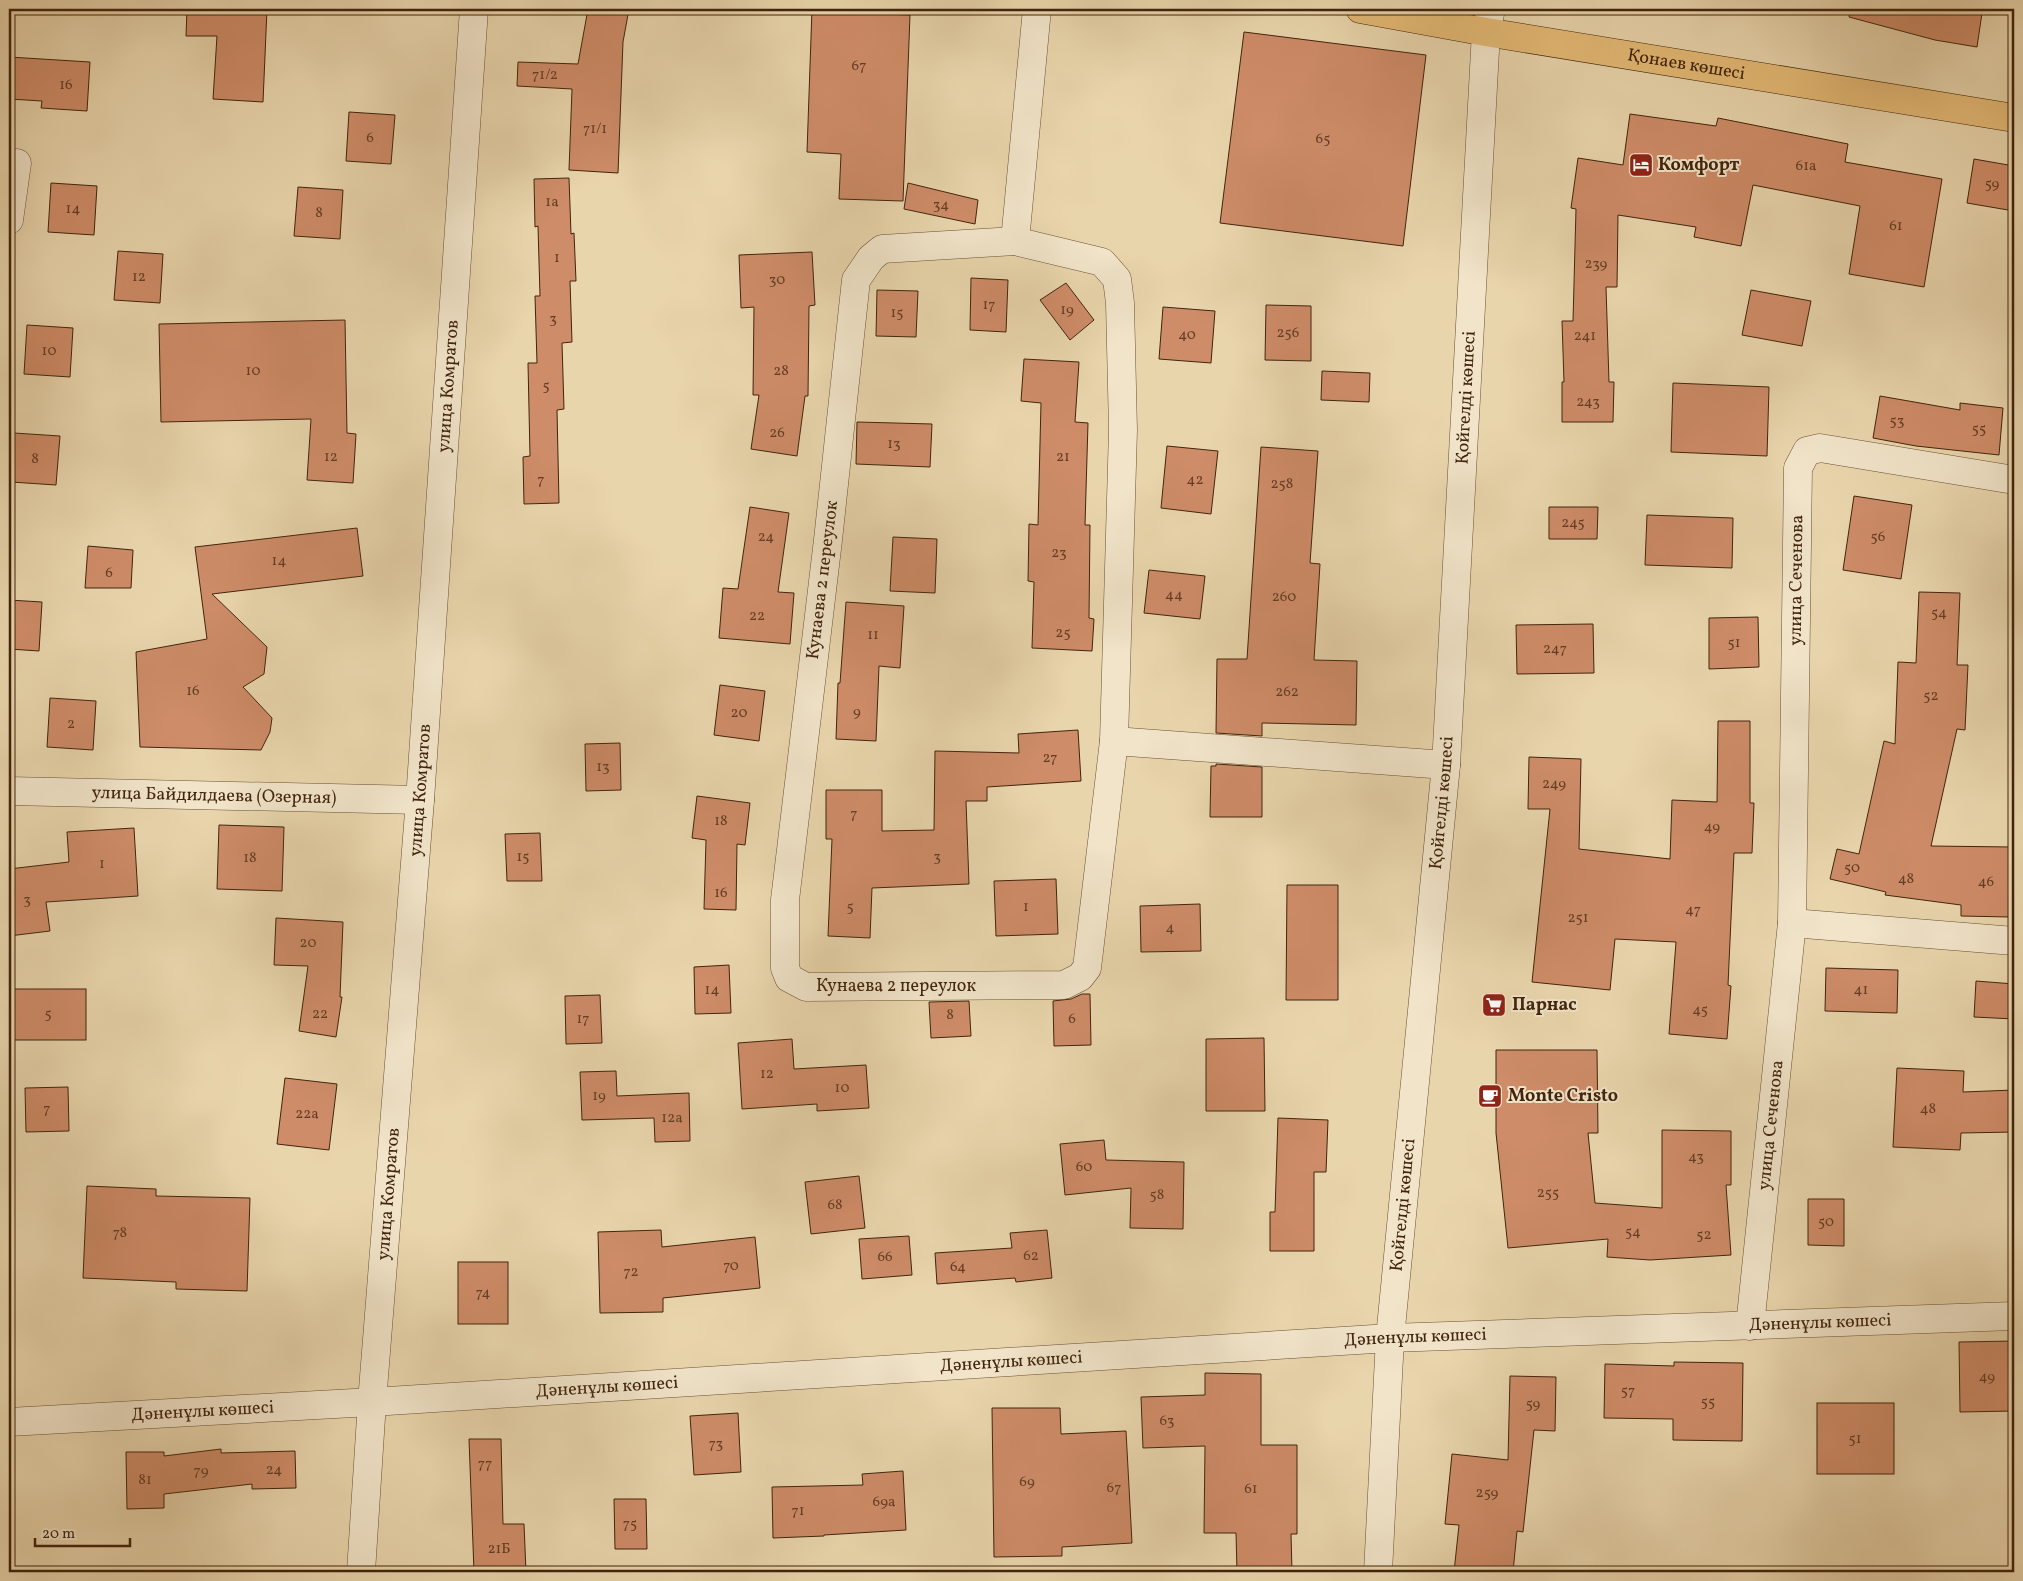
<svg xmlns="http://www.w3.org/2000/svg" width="2023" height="1581" viewBox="0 0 2023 1581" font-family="Vollkorn,serif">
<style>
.building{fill:#ce8c68;stroke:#41240d}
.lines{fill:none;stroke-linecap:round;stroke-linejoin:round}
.minor-casing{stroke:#6b5035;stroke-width:29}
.major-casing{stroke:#41240d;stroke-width:29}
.minor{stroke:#f1e4c9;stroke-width:28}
.major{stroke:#e4ba76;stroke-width:28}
.labels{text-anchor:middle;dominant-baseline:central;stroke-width:4;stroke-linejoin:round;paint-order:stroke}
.number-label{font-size:15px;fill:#643e24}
.street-label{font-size:18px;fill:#41240d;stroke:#f1e4c9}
.poi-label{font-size:18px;font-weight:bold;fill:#41240d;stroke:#f1e4c9;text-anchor:start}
</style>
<rect width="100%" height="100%" fill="#e9d5ac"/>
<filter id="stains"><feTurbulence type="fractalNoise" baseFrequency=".004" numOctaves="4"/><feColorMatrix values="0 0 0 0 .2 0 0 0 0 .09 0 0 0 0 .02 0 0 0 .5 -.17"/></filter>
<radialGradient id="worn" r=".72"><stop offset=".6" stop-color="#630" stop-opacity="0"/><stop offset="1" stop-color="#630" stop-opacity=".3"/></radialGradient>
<g class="building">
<polygon points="187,9 267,9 263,102 213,99 217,36 186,36"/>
<polygon points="588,9 629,9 623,42 618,173 569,170 572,89 517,86 518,62 578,64"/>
<polygon points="812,9 883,9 883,14 910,15 903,201 839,199 841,154 807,152"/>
<polygon points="1850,9 1957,9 1982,13 1977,47 1935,40 1849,17"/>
<polygon points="1244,32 1426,55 1403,246 1220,223"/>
<polygon points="9,57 90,62 87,111 41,108 42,101 9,99"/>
<polygon points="349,112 395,115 391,164 346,161"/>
<polygon points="1630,114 1716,126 1718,118 1848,144 1845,162 1942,179 1924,287 1849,274 1860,206 1753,185 1741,246 1694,237 1696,227 1618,215 1617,287 1606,287 1609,382 1614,382 1613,422 1562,422 1562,382 1564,382 1562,321 1573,321 1576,209 1571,208 1578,158 1623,165"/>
<polygon points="1974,159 2014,166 2014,211 1967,203"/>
<polygon points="569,178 571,234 574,233 576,281 570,281 572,342 562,343 564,409 557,410 559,503 524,504 523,457 530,456 528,363 537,363 535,296 540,296 538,226 535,227 534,179"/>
<polygon points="51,183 97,186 94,235 48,232"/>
<polygon points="908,183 978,200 975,224 904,209"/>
<polygon points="298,187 343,190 340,239 294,236"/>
<polygon points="118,251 163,254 160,303 114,300"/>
<polygon points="812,252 815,305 809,306 808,396 805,396 797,456 751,449 759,395 753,395 754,307 741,308 739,255"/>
<polygon points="971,278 1008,280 1006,332 970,330"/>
<polygon points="1066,283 1094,320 1070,340 1040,300"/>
<polygon points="877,290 918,291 916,337 876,336"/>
<polygon points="1751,290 1811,301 1802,346 1742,335"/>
<polygon points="1266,305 1311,306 1311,361 1265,360"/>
<polygon points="1163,307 1215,311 1211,363 1159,359"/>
<polygon points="345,320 347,433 356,434 353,483 307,480 311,419 161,422 159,324"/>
<polygon points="27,325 73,328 70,377 24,374"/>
<polygon points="1024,359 1079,362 1075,422 1088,423 1085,525 1090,525 1089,618 1094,619 1092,651 1032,648 1034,582 1028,581 1029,524 1038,525 1041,403 1021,401"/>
<polygon points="1322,371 1370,373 1369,402 1321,400"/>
<polygon points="1673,383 1769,387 1767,456 1671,452"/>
<polygon points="1880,396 1960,410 1960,403 2003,408 1999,455 1916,446 1873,438"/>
<polygon points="857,422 932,424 930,467 856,464"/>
<polygon points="14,433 60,436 56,485 11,482"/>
<polygon points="1167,446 1218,451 1211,514 1161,508"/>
<polygon points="1261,447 1318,451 1310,563 1320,564 1314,660 1357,661 1356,725 1262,723 1262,736 1216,733 1217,659 1247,659"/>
<polygon points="1854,496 1912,505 1901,579 1843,570"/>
<polygon points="750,507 789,513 778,592 794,593 790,644 719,638 723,588 738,589"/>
<polygon points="1549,507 1598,507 1597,539 1549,539"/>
<polygon points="1647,515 1733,518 1732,568 1645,565"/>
<polygon points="357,528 363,576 212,594 267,647 264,674 243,687 272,718 270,732 261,750 140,747 136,652 207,639 195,547"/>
<polygon points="893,537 937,539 935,593 890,591"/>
<polygon points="88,546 133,550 131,588 85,588"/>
<polygon points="1149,570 1205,576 1200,619 1144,613"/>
<polygon points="1919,592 1960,593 1957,665 1968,665 1965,730 1957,729 1931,846 2012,847 2010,917 1961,916 1961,905 1885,895 1886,892 1830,879 1837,849 1859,854 1884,741 1895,744 1898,662 1916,663"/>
<polygon points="9,600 42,602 39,651 9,649"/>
<polygon points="846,602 904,606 900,668 879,666 876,741 836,739 838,683 840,683"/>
<polygon points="1758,617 1759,667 1709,669 1709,618"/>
<polygon points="1593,624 1594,673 1517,674 1516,625"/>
<polygon points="720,685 765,691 759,741 714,735"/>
<polygon points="50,698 96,701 93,750 47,747"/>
<polygon points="1718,721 1750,721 1750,803 1754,803 1752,853 1734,853 1728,985 1731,986 1727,1039 1669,1034 1676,942 1615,939 1610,990 1532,982 1550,809 1528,809 1529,757 1581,759 1579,849 1670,859 1672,800 1717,802"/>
<polygon points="1078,730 1081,781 987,787 987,801 966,801 969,884 872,888 870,938 828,936 832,839 826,839 826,790 882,790 882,831 934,830 935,751 1019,753 1018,734"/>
<polygon points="620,743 621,790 586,791 585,744"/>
<polygon points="1216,764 1262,767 1262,817 1210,817 1211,766 1216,766"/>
<polygon points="697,796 750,803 745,845 737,844 736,910 704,909 706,840 692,838"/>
<polygon points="219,825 284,827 282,891 217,889"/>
<polygon points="134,828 138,896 46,902 50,931 9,936 9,869 69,862 67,832"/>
<polygon points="540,833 542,881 507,881 505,834"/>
<polygon points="1056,879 1058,934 996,936 994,881"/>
<polygon points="1287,885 1338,885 1338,1000 1286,1000"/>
<polygon points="1200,904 1201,951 1141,952 1140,906"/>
<polygon points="276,918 343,922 340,997 342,997 336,1037 299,1031 308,966 274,965"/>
<polygon points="729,965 731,1013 695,1014 694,967"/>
<polygon points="1826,968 1898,970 1897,1013 1825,1011"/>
<polygon points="1976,981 2014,984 2014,1019 1974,1017"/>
<rect x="9" y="989" width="77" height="51"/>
<polygon points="1082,994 1090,994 1091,1045 1054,1046 1053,1001 1071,999"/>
<polygon points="600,995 602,1043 566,1044 565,996"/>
<polygon points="969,1001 971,1036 931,1038 929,1002"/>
<polygon points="1264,1038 1265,1111 1206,1111 1206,1039"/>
<polygon points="792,1039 794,1069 866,1065 869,1108 817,1111 817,1104 742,1109 738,1043"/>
<polygon points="1496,1050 1597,1050 1598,1133 1588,1133 1595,1203 1662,1208 1662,1130 1731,1131 1731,1185 1726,1185 1731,1255 1650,1260 1607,1257 1608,1239 1508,1248 1496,1133"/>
<polygon points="1897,1068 1964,1071 1963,1092 2014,1090 2014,1132 1961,1133 1960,1150 1893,1147"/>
<polygon points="616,1071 617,1096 689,1093 690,1141 655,1142 654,1118 582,1120 580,1072"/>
<polygon points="285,1078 337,1084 329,1150 277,1144"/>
<polygon points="68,1087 69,1131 26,1132 25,1088"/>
<polygon points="1278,1118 1328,1120 1326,1172 1314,1172 1314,1251 1270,1251 1270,1212 1275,1212"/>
<polygon points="1104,1140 1106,1160 1184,1162 1183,1229 1130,1228 1131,1188 1065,1195 1060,1144"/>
<polygon points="859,1176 865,1228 811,1234 805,1182"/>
<polygon points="87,1186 156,1189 156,1196 250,1198 247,1291 176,1289 176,1282 83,1278"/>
<polygon points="1808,1199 1844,1199 1844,1246 1808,1245"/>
<polygon points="661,1230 662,1247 755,1237 760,1288 663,1298 663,1312 600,1313 598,1232"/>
<polygon points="1047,1230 1052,1278 1016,1282 1015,1278 937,1284 935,1253 1012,1248 1010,1233"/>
<polygon points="909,1236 912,1275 862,1279 859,1239"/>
<rect x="458" y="1262" width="50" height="62"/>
<polygon points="2014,1341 2014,1411 1960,1412 1959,1342"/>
<polygon points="1674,1362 1743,1363 1742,1441 1673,1440 1673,1419 1604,1418 1605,1364 1674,1366"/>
<polygon points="1205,1373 1261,1374 1261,1445 1297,1445 1297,1534 1291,1534 1292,1572 1237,1572 1236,1533 1204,1533 1205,1446 1143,1448 1141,1397 1205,1395"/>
<polygon points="1510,1376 1556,1377 1555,1431 1534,1430 1523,1532 1517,1531 1513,1572 1454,1572 1459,1525 1445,1524 1452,1454 1508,1460"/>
<rect x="1817" y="1403" width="77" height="71"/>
<polygon points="992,1408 1060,1408 1061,1434 1126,1431 1132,1543 1062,1547 1062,1556 994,1557"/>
<polygon points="738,1413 741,1472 694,1475 690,1416"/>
<polygon points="469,1439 501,1439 503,1524 524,1524 526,1572 474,1572"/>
<polygon points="221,1449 221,1453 295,1451 296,1488 252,1489 252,1484 164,1494 164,1508 127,1509 126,1452 164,1452 164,1456"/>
<polygon points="903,1471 906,1530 824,1535 824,1536 773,1538 772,1487 863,1485 862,1474"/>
<polygon points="614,1499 646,1499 647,1549 615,1549"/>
</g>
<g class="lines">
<defs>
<g id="minor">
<polyline points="9,220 17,163"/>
<polygon points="1015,241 1102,262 1117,279 1120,303 1123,430 1114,741 1087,968 1080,977 1064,985 806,987 789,978 785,968 785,900 828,540 856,280 871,258 882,249"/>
<polyline points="1015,241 1037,9"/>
<polyline points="1114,741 1446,765"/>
<path id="s1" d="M9 791 420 800"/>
<polyline points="1792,923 2014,941"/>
<path id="s2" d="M1750 1326 1792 923 1798 468 1807 451 1820 448 2014 480"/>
<path id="s3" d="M9 1422 372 1402 1390 1338 2014 1316"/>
<path id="s4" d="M361 1572 372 1402 420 800 474 9"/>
<path id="s5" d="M1378 1572 1390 1338 1446 765 1486 32 1491 9"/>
</g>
<g id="major">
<path id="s6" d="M1360 9 1486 32 2014 118"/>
</g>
</defs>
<use href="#minor" class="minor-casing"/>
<use href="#major" class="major-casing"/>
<use href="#minor" class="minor"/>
<use href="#major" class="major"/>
</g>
<defs>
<symbol id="hotel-square" viewBox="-11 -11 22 22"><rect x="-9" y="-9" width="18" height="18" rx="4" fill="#8f2418" stroke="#f1e4c9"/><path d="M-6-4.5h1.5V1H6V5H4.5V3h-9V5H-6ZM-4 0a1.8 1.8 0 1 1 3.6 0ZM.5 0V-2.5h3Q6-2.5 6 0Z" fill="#fff"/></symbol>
<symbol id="supermarket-square" viewBox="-11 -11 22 22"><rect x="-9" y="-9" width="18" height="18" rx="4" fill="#8f2418" stroke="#f1e4c9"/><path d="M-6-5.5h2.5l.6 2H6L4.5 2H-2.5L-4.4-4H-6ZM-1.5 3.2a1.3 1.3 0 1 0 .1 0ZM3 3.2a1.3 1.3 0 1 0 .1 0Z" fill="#fff"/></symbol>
<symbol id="cafe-square" viewBox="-11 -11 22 22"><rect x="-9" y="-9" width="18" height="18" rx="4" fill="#8f2418" stroke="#f1e4c9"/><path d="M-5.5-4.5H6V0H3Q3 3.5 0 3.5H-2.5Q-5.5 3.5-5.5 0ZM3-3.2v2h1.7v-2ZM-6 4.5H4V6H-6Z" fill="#fff"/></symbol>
</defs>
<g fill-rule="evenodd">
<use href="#hotel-square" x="1627" y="151" width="28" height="28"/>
<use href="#supermarket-square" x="1480" y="991" width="28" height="28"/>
<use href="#cafe-square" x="1476" y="1082" width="28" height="28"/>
</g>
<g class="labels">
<g class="number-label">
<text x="859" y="66">67</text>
<text x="545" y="75">71/2</text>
<text x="66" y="85">16</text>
<text x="595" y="129">71/1</text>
<text x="370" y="138">6</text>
<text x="1323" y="139">65</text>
<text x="1806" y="166">61а</text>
<text x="1992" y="184">59</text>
<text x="552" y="202">1а</text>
<text x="941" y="205">34</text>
<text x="73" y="209">14</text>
<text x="319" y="213">8</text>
<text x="1896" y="226">61</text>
<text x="557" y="258">1</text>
<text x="1596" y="264">239</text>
<text x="139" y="277">12</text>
<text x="777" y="280">30</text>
<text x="989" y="305">17</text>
<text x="1067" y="310">19</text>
<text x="897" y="313">15</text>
<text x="553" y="319">3</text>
<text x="1288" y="333">256</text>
<text x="1187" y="335">40</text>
<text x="1585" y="336">241</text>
<text x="49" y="351">10</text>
<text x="253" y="371">10</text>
<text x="781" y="371">28</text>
<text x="546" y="386">5</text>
<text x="1588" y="402">243</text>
<text x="1897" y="421">53</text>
<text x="1979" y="429">55</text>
<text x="777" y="433">26</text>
<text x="894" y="444">13</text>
<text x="331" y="457">12</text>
<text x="1063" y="457">21</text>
<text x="35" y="459">8</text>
<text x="541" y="480">7</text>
<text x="1195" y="480">42</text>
<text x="1282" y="484">258</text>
<text x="1573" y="523">245</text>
<text x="766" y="537">24</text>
<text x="1878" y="537">56</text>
<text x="1059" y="553">23</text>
<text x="279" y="561">14</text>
<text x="109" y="573">6</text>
<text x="1174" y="595">44</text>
<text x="1284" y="597">260</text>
<text x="1939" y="613">54</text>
<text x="757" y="616">22</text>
<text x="1063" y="633">25</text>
<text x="873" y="635">11</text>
<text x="1734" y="643">51</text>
<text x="1555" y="649">247</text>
<text x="193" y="691">16</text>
<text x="1287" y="692">262</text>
<text x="1931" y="696">52</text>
<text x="857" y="712">9</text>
<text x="739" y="713">20</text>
<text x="71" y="724">2</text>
<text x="1050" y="758">27</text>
<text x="603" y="767">13</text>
<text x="1554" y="784">249</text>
<text x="854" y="814">7</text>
<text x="721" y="821">18</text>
<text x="1712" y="827">49</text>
<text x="523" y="857">15</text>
<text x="937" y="857">3</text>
<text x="250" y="858">18</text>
<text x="102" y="864">1</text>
<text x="1852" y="868">50</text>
<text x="1906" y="879">48</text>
<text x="1986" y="882">46</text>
<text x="721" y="893">16</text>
<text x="27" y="900">3</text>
<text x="850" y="907">5</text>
<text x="1026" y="907">1</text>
<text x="1693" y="910">47</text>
<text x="1578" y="918">251</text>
<text x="1170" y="928">4</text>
<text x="308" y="943">20</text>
<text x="712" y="990">14</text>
<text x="1861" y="990">41</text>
<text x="1700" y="1010">45</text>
<text x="48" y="1014">5</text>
<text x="320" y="1014">22</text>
<text x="950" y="1015">8</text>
<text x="583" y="1019">17</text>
<text x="1072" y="1019">6</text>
<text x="767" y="1074">12</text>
<text x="842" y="1088">10</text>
<text x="599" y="1096">19</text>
<text x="47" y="1109">7</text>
<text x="1928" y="1109">48</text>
<text x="307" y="1114">22а</text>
<text x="672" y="1118">12а</text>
<text x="1696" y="1157">43</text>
<text x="1084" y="1167">60</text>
<text x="1548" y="1193">255</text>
<text x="1157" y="1195">58</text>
<text x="835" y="1205">68</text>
<text x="1826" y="1222">50</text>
<text x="1633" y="1232">54</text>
<text x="120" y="1233">78</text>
<text x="1704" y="1235">52</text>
<text x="1031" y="1256">62</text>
<text x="885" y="1257">66</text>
<text x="731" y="1266">70</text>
<text x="958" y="1267">64</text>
<text x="631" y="1272">72</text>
<text x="483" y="1293">74</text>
<text x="1987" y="1377">49</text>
<text x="1628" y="1391">57</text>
<text x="1708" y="1402">55</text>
<text x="1533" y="1404">59</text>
<text x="1167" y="1421">63</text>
<text x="1855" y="1439">51</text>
<text x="716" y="1444">73</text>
<text x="485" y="1464">77</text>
<text x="274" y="1470">24</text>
<text x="201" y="1471">79</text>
<text x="145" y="1480">81</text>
<text x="1027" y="1482">69</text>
<text x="1114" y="1488">67</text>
<text x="1251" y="1489">61</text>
<text x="1487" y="1493">259</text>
<text x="884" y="1502">69а</text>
<text x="798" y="1511">71</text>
<text x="630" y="1524">75</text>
<text x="499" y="1549">21Б</text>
</g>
<g class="street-label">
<text stroke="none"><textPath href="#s6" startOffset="331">Қонаев көшесі</textPath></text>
<text stroke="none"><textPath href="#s4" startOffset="1189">улица Комратов</textPath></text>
<text stroke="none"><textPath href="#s5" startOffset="1178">Қойгелді көшесі</textPath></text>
<text transform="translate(823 580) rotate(-83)">Кунаева 2 переулок</text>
<text stroke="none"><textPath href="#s2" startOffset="748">улица Сеченова</textPath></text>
<text stroke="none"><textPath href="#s4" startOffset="784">улица Комратов</textPath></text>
<text stroke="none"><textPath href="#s1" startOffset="205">улица Байдилдаева (Озерная)</textPath></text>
<text stroke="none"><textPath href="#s5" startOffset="772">Қойгелді көшесі</textPath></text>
<text x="896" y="986">Кунаева 2 переулок</text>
<text stroke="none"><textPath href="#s2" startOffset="202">улица Сеченова</textPath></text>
<text stroke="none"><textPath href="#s4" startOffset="379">улица Комратов</textPath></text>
<text stroke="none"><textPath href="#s5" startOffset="368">Қойгелді көшесі</textPath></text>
<text stroke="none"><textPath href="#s3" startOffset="1814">Дәненұлы көшесі</textPath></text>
<text stroke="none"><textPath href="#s3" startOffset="1409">Дәненұлы көшесі</textPath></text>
<text stroke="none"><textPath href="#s3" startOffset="1004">Дәненұлы көшесі</textPath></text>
<text stroke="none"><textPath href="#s3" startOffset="599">Дәненұлы көшесі</textPath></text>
<text stroke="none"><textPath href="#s3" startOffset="194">Дәненұлы көшесі</textPath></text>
</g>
<g class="poi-label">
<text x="1658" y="165">Комфорт</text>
<text x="1512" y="1005">Парнас</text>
<text x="1508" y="1096">Monte Cristo</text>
</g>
</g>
<rect width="2023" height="1581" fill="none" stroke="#e9d5ac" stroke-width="30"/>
<rect x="10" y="10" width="2003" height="1561" fill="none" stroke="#41240d" stroke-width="2.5"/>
<rect x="15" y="15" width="1993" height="1551" fill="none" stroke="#41240d"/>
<path d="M35 1538v8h95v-8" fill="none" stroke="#41240d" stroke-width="2.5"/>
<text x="42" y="1538" font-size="15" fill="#41240d" stroke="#f1e4c9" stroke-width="4" paint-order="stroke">20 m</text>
<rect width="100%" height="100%" filter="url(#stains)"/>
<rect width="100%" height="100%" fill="url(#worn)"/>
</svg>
